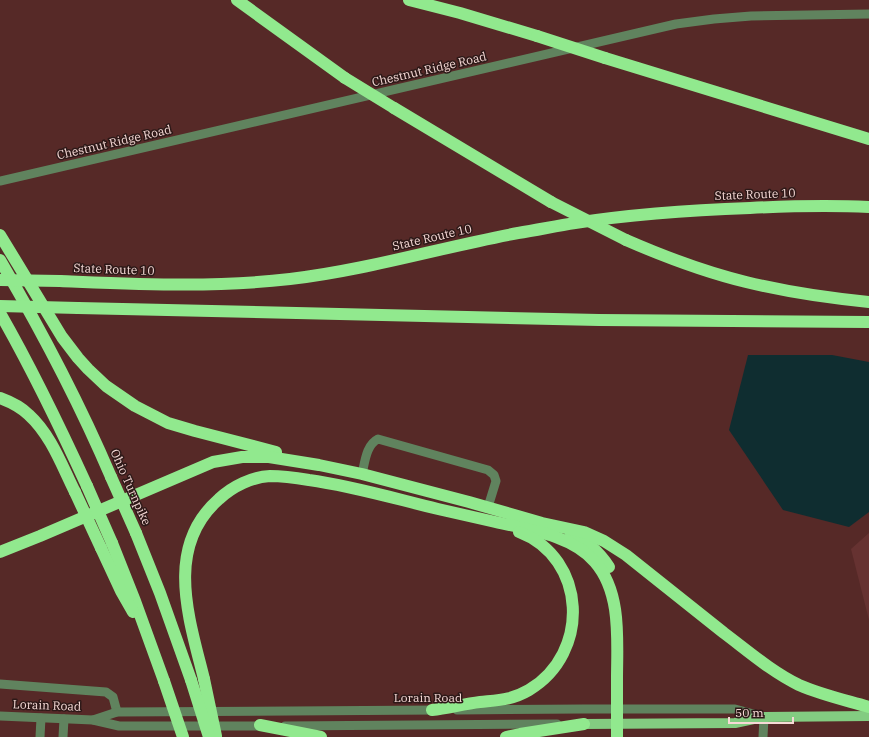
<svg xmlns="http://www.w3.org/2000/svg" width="869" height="737" viewBox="0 0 869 737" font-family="'IBM Plex Serif',serif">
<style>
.built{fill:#663231}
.water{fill:#0f2d30}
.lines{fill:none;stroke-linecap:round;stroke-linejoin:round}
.minor{stroke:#60835e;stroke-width:9}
.major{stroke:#83cc81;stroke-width:10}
.highway{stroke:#91e98e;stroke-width:12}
.highway-bridge{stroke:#91e98e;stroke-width:12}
.labels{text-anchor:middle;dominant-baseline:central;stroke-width:3;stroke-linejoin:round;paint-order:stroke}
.street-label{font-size:12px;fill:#f6d9d6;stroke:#2d1918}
</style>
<rect width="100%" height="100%" fill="#562927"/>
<polygon class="built" points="869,533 869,620 851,549"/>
<polygon class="water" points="748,355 832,355 869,362 869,512 849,527 783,510 729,430"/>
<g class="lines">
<g class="minor">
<polyline points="0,181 676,24 714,19 751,16 869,14"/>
<path d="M362 474C365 462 366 445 378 439L488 470 494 475 496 481 488 507"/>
<polyline points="0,684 106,692 113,697 117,712"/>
<polyline points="457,710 583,709 735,709 764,717 763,737"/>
<polyline points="0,716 93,720 119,726 267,726"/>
<polyline points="93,720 117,712 438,710"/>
<polyline points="285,726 557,724"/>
<polyline points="40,737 41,718"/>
<polyline points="63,737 64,719"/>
</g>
<polyline class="major" points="584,724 735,723 764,717 869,716"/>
<g class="highway">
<polyline points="237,0 345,78"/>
<polyline points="409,0 460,13 537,36"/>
<polyline points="605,58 869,139"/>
<polyline points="394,108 551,202"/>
<polyline points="0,235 62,337 78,358 88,369 106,386 135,406 168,423 195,431 276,452"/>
<path d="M626 240C665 257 705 272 746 282 787 292 828 298 869 302"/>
<path d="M0 260C41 330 79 402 111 477"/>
<path d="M60 281C137 284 213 288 290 279 367 270 442 247 518 233 537 230 556 226 575 223 633 214 692 210 750 208 790 206 829 205 869 207"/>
<polyline points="78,308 599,320 869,322"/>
<path d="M0 313C32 369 60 427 87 486"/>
<path d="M0 398C11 402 21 407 29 415 51 435 62 466 75 492"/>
<polyline points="136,533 160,593 191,680"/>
<path d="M571 534C587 541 600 553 609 567"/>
<polyline points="112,543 135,601 164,681"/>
<polyline points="101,548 121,591 133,612"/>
<path d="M0 552 40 536 213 462 242 457H269L319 465 362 474 469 502 542 523 584 532 604 541 626 555C659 581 691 607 724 633 748 651 772 672 799 685 822 695 845 700 869 707"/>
<path d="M204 679C189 618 164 547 219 499 233 486 252 477 270 476 283 476 297 478 309 480 353 486 396 499 438 509 456 513 473 517 491 521 525 529 571 534 595 562 622 593 617 641 617 679"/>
<path d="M432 710C448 708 464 704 480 702 498 700 512 700 529 690 591 653 587 558 519 532"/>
<polyline points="260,725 321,737"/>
<polyline points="506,737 520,734 584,724"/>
</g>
<g class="highway-bridge">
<polyline points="537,36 605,58"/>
<polyline points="345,78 394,108"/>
<polyline points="551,202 626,240"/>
<polyline points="0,280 60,281"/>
<polyline points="0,306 78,308"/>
<polyline points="111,477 136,533"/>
<polyline points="87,486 112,543"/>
<polyline points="75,492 101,548"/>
<polyline points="204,679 216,736"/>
<polyline points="617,679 617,737"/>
<polyline points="191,680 209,737"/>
<polyline points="164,681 183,737"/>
</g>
</g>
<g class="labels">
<g class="street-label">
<text transform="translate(429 69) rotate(-13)">Chestnut Ridge Road</text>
<text transform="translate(114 142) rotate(-13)">Chestnut Ridge Road</text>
<text transform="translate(755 194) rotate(-2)">State Route 10</text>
<text transform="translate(432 237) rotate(-13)">State Route 10</text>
<text transform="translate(114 269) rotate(2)">State Route 10</text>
<text transform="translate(131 487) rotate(66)">Ohio Turnpike</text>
<text x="428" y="697">Lorain Road</text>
<text transform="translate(47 705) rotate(2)">Lorain Road</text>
</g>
</g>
<path d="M729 717v6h64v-6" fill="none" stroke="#f6d9d6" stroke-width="2"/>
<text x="735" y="717" font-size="12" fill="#f6d9d6" stroke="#2d1918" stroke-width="3" paint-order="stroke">50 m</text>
</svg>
